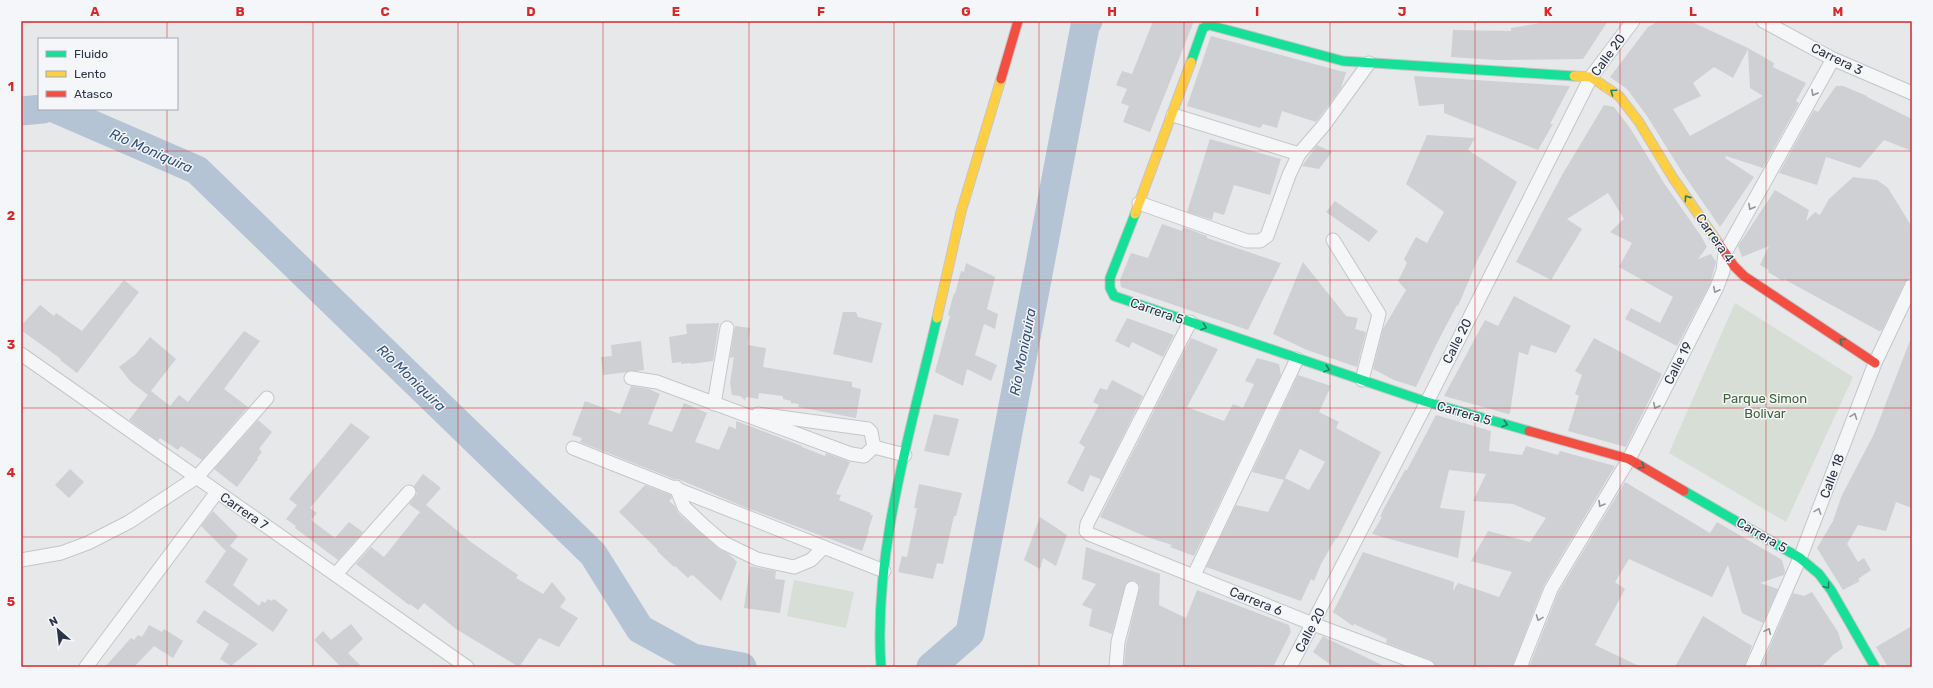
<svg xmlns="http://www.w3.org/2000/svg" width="1933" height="688" viewBox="0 0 1933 688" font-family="Rubik,sans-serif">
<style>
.green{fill:#d6ded6}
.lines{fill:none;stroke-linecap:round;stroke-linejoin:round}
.river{stroke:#b4c4d5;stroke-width:29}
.building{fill:#ced0d3;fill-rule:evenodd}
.street-casing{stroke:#c4c6c8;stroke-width:15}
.fast-casing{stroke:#c4c6c8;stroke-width:11}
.slow-casing{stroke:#c4c6c8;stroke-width:11}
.jam-casing{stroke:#c4c6c8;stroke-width:11}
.street{stroke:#f5f6f7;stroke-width:13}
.fast{stroke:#16e098;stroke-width:9}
.slow{stroke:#ffcf43;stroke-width:9}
.jam{stroke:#f24e42;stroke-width:9}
.oneway{stroke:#22816a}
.oneway2{stroke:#90959e}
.grid{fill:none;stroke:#d62828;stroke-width:1;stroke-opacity:0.55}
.labels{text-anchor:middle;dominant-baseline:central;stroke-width:3;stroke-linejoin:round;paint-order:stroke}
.street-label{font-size:13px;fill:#2b3445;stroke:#f4f6f9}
.park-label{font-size:13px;fill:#3f6138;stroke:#f4f6f9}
.water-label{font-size:14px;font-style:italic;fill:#34527a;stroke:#f4f6f9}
.neatline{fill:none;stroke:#d62828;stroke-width:1.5}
.grid-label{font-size:13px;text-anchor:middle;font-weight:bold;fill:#d62828}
</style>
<rect width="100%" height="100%" fill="#e6e8ea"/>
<g class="green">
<polygon points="1735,303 1853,377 1786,522 1669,453"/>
<polygon points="794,580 854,592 846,628 787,616"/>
</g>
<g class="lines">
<g class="river">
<polyline points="56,109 197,170 593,554 640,629 693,658 742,667"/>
<polyline points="21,111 43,109"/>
<polyline points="931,667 970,633 1085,26 1088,21"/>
</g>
</g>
<g class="building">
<polygon points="1153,21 1194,21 1150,132 1123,122 1129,106 1121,103 1127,89 1116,85 1122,71 1132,74"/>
<polygon points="1540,21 1608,21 1583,59 1496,60 1451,57 1453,30 1511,31 1511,28 1540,23"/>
<path d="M1659 21H1690L1748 48 1774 63 1773 67 1806 83 1796 101 1799 103 1763 168 1726 156 1725 158 1754 177 1720 227 1682 172 1647 116 1627 89 1610 77 1648 27ZM1748 49 1750 88 1763 96 1690 136 1673 109 1701 96 1693 83 1714 67 1733 78Z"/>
<polygon points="1211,36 1340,71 1346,72 1341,88 1316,122 1282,111 1277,128 1263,124 1260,128 1187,106"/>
<polygon points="1414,76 1570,86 1550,124 1553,124 1538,150 1444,113 1444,104 1419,106"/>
<polygon points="1836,86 1843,86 1867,96 1867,97 1912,119 1912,151 1884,140 1860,168 1826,157 1817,185 1779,173 1814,110 1818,112"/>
<polygon points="1604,105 1614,107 1630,128 1664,183 1701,236 1707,247 1698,259 1711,254 1716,262 1710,284 1677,346 1625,319 1631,308 1660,323 1673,297 1619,267 1632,243 1610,232 1624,219 1608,193 1567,219 1582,229 1551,280 1516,262 1562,175"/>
<polygon points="1427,135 1475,138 1468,150 1517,182 1477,261 1458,306 1457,305 1437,343 1416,387 1394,380 1373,369 1383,329 1406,290 1398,281 1407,263 1404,259 1416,237 1427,243 1444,212 1406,184"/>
<polygon points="1210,139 1281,159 1270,195 1234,185 1224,215 1214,212 1212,220 1187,212"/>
<polygon points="1317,145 1332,152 1319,169 1302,166"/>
<polygon points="1853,177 1877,180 1888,188 1912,227 1912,271 1909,278 1905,282 1882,330 1879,331 1793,284 1784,279 1783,281 1768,272 1769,270 1760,265 1769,246 1742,257 1738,246 1775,190 1809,210 1806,221 1815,212 1820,215 1829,199"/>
<polygon points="1335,201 1378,231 1369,242 1326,212"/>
<polygon points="1162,224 1182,231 1183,227 1207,236 1207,238 1281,263 1248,330 1121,287 1120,280 1131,253 1148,258"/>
<polygon points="1303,262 1346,316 1358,318 1355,329 1366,332 1357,367 1307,350 1273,334"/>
<polygon points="966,263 995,277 987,309 998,314 995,329 984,324 975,355 997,365 991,381 967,369 963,386 935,372 950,316 948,315 954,293 955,294 961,271 964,272"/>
<polygon points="124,280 139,292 77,373 60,360 61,359 21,330 21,326 40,305 54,316 56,313 82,331"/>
<polygon points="1514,296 1571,326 1556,353 1531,345 1528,355 1519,352 1510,413 1508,414 1444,396 1485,320 1498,326"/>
<polygon points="843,312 856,312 858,317 882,323 872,363 833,354"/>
<polygon points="1127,318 1174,335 1163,357 1132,342 1129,348 1115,341"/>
<polygon points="719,323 713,361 691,364 691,363 681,364 681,362 672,363 669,337 687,334 686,324"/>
<polygon points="735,326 750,328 748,345 766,348 763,367 852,382 852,387 861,389 856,418 798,407 799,404 791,403 791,401 783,399 783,396 759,393 758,399 746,397 745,400 740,396 732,395 730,382 734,357 730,358"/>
<polygon points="244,331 260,341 224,389 248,407 202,460 181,446 178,450 160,438 158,441 129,420 148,395 131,382 119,367 136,354 150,337 176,359 151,391 170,406 179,395 188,402"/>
<polygon points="1191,338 1218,349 1187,407 1224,421 1233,404 1243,408 1254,384 1245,381 1257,358 1279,364 1281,375 1194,556 1170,547 1172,545 1147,537 1100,517"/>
<polygon points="1594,338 1662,374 1626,447 1568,431 1579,396 1575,394 1582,375 1575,371"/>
<polygon points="1911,338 1912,508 1896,502 1886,531 1858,525 1847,544 1858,562 1864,558 1871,570 1858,579 1860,581 1843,590 1817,548 1833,521 1842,495 1874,434"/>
<polygon points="641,341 644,370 603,375 601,357 612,356 611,345"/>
<path d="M1298 375 1331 386 1319 412 1339 422 1336 428 1381 452 1337 539 1336 538 1321 564 1314 581 1311 579 1301 601 1206 567 1236 505 1268 512 1284 480 1252 472ZM1300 449 1325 462 1309 490 1285 478Z"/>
<polygon points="1112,380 1143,396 1100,482 1100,479 1090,475 1083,492 1067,483 1085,447 1079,443 1099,405 1093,402 1100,388 1107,390"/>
<polygon points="631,386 649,389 660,394 648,424 672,432 684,403 707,413 695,442 719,450 729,426 736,429 736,421 802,446 802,447 825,456 826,453 850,462 836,494 841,495 839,500 871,513 870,515 873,515 868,531 869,531 862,551 747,508 678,479 674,479 580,442 582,438 572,435 585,401 620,414"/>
<polygon points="934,414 959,419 949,456 924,451"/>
<polygon points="1436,415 1491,431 1489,451 1522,455 1526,446 1558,455 1560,451 1615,466 1544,585 1512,667 1436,667 1431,660 1386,643 1387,639 1354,624 1353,626 1333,612 1363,552 1454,582 1453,591 1458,583 1499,597 1512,572 1471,561 1488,531 1530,542 1546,518 1513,504 1473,501 1486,474 1449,470 1440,508 1465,511 1458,558 1372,534 1382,517 1380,517 1383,510 1405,470 1407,470"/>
<polygon points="258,420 272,432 259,449 262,452 257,458 258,459 237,487 214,469"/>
<polygon points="351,423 370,437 310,508 317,513 311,520 335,538 349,522 363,532 338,560 295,528 296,526 286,519 297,505 289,499"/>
<polygon points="70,469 84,482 69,498 55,485"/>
<polygon points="423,474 441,488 426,505 471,542 518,575 516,578 543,594 552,582 566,599 560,607 578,618 559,647 539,638 519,667 456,629 424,603 418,610 410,604 409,605 356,564 371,547 384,557 420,512 409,504 417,494 414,486"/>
<polygon points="1625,482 1710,533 1717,522 1782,560 1785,571 1784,575 1760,583 1778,589 1763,623 1742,613 1728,565 1712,597 1629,559 1615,582 1625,589 1595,645 1641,667 1529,667 1558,593"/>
<polygon points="919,484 962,493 956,516 954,516 943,564 937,563 933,579 898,572 902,556 907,557 917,508 914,508"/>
<polygon points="645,485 671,495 672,498 669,501 675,506 678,513 719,549 729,554 737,562 721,601 694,576 691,575 688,578 675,566 674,567 657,551 658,550 619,512"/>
<polygon points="213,511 238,536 230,546 248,559 233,585 259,606 262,601 265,603 268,599 271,601 274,599 288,610 273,632 205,582 226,551 201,526"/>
<polygon points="1040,517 1067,535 1056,566 1043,558 1040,569 1024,560"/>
<polygon points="1086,547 1160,574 1159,605 1186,618 1197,590 1289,625 1291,632 1273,667 1124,667 1126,645 1140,586 1134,580 1126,583 1112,634 1089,626 1092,609 1082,605 1096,584 1082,579"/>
<polygon points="750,566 776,571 775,579 785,580 780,613 744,608"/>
<polygon points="1812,592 1838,632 1843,648 1833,655 1821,667 1761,667 1793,593 1804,596"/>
<polygon points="204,610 258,644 231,666 220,659 229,644 196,622"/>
<polygon points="1703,616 1752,646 1744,667 1675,667"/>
<polygon points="351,624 363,639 348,653 362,667 341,667 314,640 323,631 331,640"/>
<polygon points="149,625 162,632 164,629 183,641 173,658 154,646 134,667 105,667 131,638 134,640 138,635 142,637"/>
<polygon points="1912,626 1912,667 1888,667 1876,647"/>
<polygon points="1323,636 1324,637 1386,667 1334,667 1313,652"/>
</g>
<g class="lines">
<defs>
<g id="street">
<polyline points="1763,21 1833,59 1912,93"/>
<polyline points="1173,115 1299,154"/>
<polyline points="1139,203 1247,241 1260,241 1267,236 1289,175 1299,154 1324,125 1369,63"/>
<polyline points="1333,240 1379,314 1362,380"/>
<polyline points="1190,322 1087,524 1086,531 1089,534 1313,624 1428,667"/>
<polyline points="21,354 467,667"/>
<polyline points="631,378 657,382 851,454 864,456 874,447"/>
<polyline points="714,404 727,328"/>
<polyline points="758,414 868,429 871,432 874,447"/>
<polyline points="874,447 905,455"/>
<polyline points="573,448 884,571"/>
<polyline points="676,487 684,507 704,526 724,543 757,559 794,567 811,560 824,547"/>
<polyline points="21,560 61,553 88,543 129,522 197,477 267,398"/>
<polyline points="336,574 409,492"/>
<polyline points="1194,575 1297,359"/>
<polyline points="86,667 217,492"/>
<polyline points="1116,667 1118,642 1132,588"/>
<polyline points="1290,667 1427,402 1591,77 1633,21"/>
<polyline points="1520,667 1551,589 1629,459 1717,287 1723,271 1725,253 1833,59"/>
<polyline points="1752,667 1800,558 1875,363 1912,285"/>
</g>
<g id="fast">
<polyline points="1191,62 1203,28 1209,25 1343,61 1574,76"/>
<polyline points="1135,214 1110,278 1110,288 1114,296 1427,402 1529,431"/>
<polyline points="1684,491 1800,558 1819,574 1831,590 1875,667"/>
<path d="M881 667C873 551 911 430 937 318"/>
</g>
<g id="slow">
<polyline points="1574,76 1591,77 1619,96 1639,122 1673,178 1719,244"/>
<polyline points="1135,214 1191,62"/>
<polyline points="937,318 961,212 1001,79"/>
</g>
<g id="jam">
<polyline points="1001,79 1018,21"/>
<polyline points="1719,244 1734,266 1744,276 1875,363"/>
<polyline points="1529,431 1629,459 1684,491"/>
</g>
</defs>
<use href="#street" class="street-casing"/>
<use href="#fast" class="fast-casing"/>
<use href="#slow" class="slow-casing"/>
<use href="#jam" class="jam-casing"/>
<use href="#street" class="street"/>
<use href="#fast" class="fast"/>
<use href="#slow" class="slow"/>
<use href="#jam" class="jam"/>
</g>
<defs><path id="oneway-chevron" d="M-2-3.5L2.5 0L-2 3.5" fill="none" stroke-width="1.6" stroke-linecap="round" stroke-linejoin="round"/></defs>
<g class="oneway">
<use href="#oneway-chevron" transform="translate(1613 92) rotate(-145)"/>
<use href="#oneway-chevron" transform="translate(1687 198) rotate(-125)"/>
<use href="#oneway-chevron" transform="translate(1204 327) rotate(19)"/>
<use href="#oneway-chevron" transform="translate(1842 341) rotate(-146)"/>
<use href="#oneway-chevron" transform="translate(1327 369) rotate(19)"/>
<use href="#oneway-chevron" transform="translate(1505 424) rotate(16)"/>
<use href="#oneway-chevron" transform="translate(1642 466) rotate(30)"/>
<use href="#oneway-chevron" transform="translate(1827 586) rotate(53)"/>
</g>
<g class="oneway2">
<use href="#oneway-chevron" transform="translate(1814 93) rotate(119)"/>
<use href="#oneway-chevron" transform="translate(1751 207) rotate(119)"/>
<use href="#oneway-chevron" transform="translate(1716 290) rotate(116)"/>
<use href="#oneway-chevron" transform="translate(1656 406) rotate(117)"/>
<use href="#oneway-chevron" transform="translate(1854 416) rotate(-69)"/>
<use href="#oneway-chevron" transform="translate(1601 504) rotate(121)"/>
<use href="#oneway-chevron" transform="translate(1818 511) rotate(-69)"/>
<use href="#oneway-chevron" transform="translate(1539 618) rotate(111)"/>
<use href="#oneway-chevron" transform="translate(1768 631) rotate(-66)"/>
</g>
<path class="grid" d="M167 21V39M313 21V667M458 21V667M603 21V667M749 21V667M894 21V667M1039 21V667M1184 21V667M1330 21V667M1475 21V667M1620 21V667M1766 21V667M167 109V667M21 151H1912M21 280H1912M21 408H1912M21 537H1912"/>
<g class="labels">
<g class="street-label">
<text transform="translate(1608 55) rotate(-54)">Calle 20</text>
<text transform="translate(1837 59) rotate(26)">Carrera 3</text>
<text transform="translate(1715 238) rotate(55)">Carrera 4</text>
<text transform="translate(1157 311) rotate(19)">Carrera 5</text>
<text transform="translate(1457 341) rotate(-63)">Calle 20</text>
<text transform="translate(1678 363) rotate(-63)">Calle 19</text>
<text transform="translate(1464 413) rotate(16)">Carrera 5</text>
<text transform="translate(1832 476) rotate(-69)">Calle 18</text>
<text transform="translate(244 511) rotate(35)">Carrera 7</text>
<text transform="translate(1762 535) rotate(30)">Carrera 5</text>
<text transform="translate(1256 601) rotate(22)">Carrera 6</text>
<text transform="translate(1310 630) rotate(-62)">Calle 20</text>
</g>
<g class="park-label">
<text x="1765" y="398">Parque Simon<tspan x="1765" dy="15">Bolivar</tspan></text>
</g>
<g class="water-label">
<text transform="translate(151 151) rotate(24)">Río Moniquira</text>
<text transform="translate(1023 352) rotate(-79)">Río Moniquira</text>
<text transform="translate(411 378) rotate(44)">Río Moniquira</text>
</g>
</g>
<rect width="1933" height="688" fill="none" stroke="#f4f6f9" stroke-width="44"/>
<rect x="38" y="38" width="140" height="72" fill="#f4f6f9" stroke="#a4a8b1"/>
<rect x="46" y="51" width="20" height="6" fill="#16e098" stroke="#a4a8b1"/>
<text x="74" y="58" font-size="12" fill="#2b3445">Fluido</text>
<rect x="46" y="71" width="20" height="6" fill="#ffcf43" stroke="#a4a8b1"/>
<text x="74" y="78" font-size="12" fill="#2b3445">Lento</text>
<rect x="46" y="91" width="20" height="6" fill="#f24e42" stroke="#a4a8b1"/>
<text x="74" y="98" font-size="12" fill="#2b3445">Atasco</text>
<g transform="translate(58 630) rotate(332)" stroke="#f4f6f9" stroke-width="3" paint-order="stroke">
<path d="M0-3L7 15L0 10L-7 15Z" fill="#2b3445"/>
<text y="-6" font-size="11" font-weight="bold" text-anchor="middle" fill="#2b3445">N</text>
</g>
<rect x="22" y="22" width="1889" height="644" class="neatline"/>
<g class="grid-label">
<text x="95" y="16">A</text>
<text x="240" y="16">B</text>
<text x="385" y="16">C</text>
<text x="531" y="16">D</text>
<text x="676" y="16">E</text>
<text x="821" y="16">F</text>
<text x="966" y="16">G</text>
<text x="1112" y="16">H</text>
<text x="1257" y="16">I</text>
<text x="1402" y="16">J</text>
<text x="1548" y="16">K</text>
<text x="1693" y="16">L</text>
<text x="1838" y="16">M</text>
<text x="11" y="91">1</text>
<text x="11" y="220">2</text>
<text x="11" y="349">3</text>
<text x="11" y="477">4</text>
<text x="11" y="606">5</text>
</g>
</svg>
